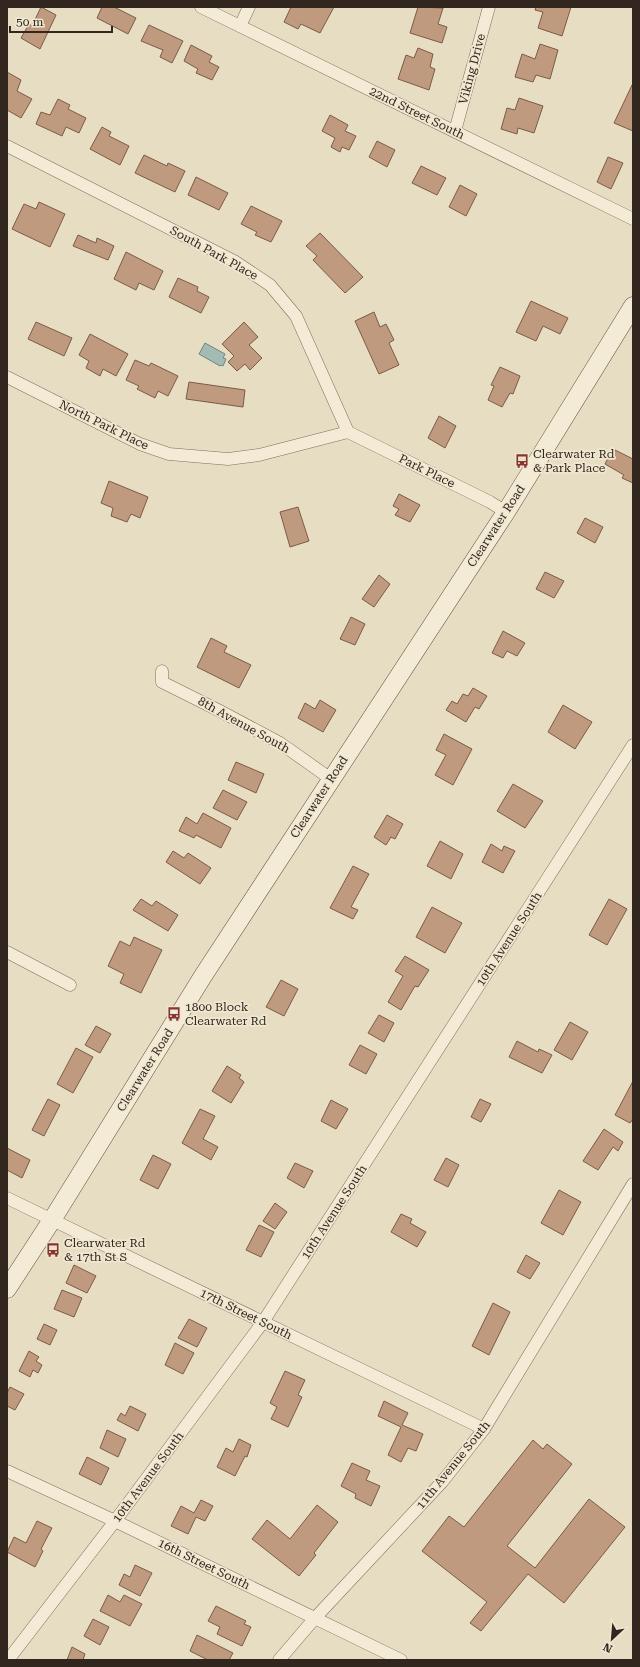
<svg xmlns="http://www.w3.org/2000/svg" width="640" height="1667" viewBox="0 0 640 1667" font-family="'Roboto Serif',serif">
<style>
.water{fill:#a4bbb4;stroke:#6d8781}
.building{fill:#c09a7e;stroke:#7b5b45}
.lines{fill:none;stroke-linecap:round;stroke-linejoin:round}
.street-casing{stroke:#7f6f5c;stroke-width:13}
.secondary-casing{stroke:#60503f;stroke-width:19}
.street{stroke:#f3ebd5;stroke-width:12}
.secondary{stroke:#f3ebd5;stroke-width:18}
.labels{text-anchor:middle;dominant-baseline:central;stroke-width:3.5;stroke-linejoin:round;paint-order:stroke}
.street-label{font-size:12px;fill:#31271e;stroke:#f0e7d1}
.poi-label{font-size:12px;fill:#31271e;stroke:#f0e7d1;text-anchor:start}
</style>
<rect width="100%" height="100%" fill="#e7ddc3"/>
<polygon class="water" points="205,343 225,354 223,358 226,359 223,366 221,365 220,366 199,354"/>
<g class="building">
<polygon points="41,7 56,15 40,49 21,38 29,24 32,26"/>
<polygon points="102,7 114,7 136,18 128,34 97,18"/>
<polygon points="291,7 334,7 320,33 301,24 298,29 284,22"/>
<polygon points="418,7 443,8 438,24 447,27 442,43 410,33"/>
<polygon points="536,7 571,7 562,36 538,28 543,12 535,10"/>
<polygon points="149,25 183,41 172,63 160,57 163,50 141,41"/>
<polygon points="540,44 558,50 550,79 536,75 533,82 515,77 522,54 535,59"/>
<polygon points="191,45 212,56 209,62 219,67 212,80 196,73 198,69 184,61"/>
<polygon points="418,48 433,54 430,67 435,69 429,90 398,79 406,55 414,58"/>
<polygon points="7,72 21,80 17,91 32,99 21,118 7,110"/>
<polygon points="633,83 633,131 614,123"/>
<polygon points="519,98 543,106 534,133 518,128 517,134 501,129 507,108 515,110"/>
<polygon points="58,99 70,105 68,109 86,118 79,133 66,127 62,136 36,124 41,112 50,115"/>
<polygon points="330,115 348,125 345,131 356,136 349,150 342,147 340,152 331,147 335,138 322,131"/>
<polygon points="102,127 111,132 109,136 129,146 120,165 90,149"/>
<polygon points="377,141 395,150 387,167 369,157"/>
<polygon points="144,155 167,166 168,163 185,171 175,192 135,173"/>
<polygon points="608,157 623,163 611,189 597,182"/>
<polygon points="421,166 446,178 437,195 412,183"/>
<polygon points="196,177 228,193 219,210 188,195"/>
<polygon points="460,185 477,194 466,216 449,207"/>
<polygon points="39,202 65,214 50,247 12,229 24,204 36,209"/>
<polygon points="251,206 282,221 271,242 255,235 257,232 241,224"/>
<polygon points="320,233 363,277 345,293 313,260 317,256 306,246"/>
<polygon points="78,235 96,243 97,238 114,246 108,260 73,246"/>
<polygon points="126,252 163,271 154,290 139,283 136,290 114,279"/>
<polygon points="178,278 198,287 197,291 209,297 201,313 169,297"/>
<polygon points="531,301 568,318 560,334 543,326 536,341 516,332"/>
<polygon points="374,312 380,327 386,324 394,340 389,343 399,365 379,374 355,321"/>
<polygon points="36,322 72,338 64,356 28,339"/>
<polygon points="244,322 258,337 249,345 262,358 250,370 245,364 237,371 228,362 234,356 222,344"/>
<polygon points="90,334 128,354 116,376 103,369 100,376 86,368 89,361 79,355"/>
<polygon points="135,360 149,366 151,363 178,376 168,396 158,391 155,398 137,389 139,386 126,380"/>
<polygon points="500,367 520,376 513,394 510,393 502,407 488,400 494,386 491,385"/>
<polygon points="189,382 245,390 243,407 186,399"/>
<polygon points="439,416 456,426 445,448 428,438"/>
<polygon points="615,450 633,459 633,483 622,478 624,475 605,464 609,456 612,457"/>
<polygon points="109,481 148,497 140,518 131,514 127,522 111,516 113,508 101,503"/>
<polygon points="399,494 420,505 410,522 395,515 399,509 393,506"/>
<polygon points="298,507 309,541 290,547 280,512"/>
<polygon points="585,518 603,527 595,543 577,533"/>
<polygon points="545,572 564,581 554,598 536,589"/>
<polygon points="379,575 390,584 374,607 362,599"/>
<polygon points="351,617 365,624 355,645 340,639"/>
<polygon points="503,631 525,643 517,656 507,651 503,658 492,653"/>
<polygon points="211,638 227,646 224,652 251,665 239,688 197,667"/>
<polygon points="473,688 487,696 479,709 475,707 466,722 446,710 452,701 457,704 463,694 468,696"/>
<polygon points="320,700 336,710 323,732 298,718 305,703 315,709"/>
<polygon points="563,705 592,722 575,749 548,732"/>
<polygon points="444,734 472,749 453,785 435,775 446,755 436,750"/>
<polygon points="236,762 264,774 256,793 228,780"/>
<polygon points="513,784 543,801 525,828 497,811"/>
<polygon points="223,790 247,802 237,820 213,808"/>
<polygon points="203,813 231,828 221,848 196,835 194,838 179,831 186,817 197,824"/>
<polygon points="387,815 403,824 395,839 391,837 386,845 374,837"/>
<polygon points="440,841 463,854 451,879 427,866"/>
<polygon points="491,844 502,851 504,846 515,851 503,873 482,862"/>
<polygon points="173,851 184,858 188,853 211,868 200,884 166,862"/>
<polygon points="353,866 369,874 351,907 358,910 353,919 330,908"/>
<polygon points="141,899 152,906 156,901 178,915 168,931 133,910"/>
<polygon points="609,899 627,909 607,945 589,935"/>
<polygon points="432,907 462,923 445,953 416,937"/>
<polygon points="134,937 162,950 141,993 120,983 124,974 108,966 120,941 130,946"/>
<polygon points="405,956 429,970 418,987 415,986 401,1010 388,1002 403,976 395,971"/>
<polygon points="281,980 298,989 284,1016 266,1007"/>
<polygon points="379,1015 394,1023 384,1042 368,1033"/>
<polygon points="570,1022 588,1032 572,1060 554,1050"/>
<polygon points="96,1026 111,1034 100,1053 85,1045"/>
<polygon points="517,1041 538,1052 539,1049 552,1055 542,1073 509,1057"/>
<polygon points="360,1045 377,1054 366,1074 349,1065"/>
<polygon points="76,1048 93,1057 73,1093 57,1084"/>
<polygon points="227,1066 241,1075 239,1078 244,1082 231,1103 212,1091"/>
<polygon points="633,1081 633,1119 630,1123 615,1115"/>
<polygon points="48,1099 60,1105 44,1136 32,1130"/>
<polygon points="480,1099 491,1104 481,1122 471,1117"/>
<polygon points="331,1100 348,1109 336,1129 321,1121"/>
<polygon points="200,1109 215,1116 203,1139 218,1147 211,1160 182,1143"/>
<polygon points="604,1129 623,1142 618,1151 613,1147 598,1170 583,1161"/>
<polygon points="7,1148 30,1160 22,1178 7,1170"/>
<polygon points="153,1155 171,1164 158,1189 140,1180"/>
<polygon points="446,1158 459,1165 448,1187 434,1180"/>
<polygon points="295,1163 313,1171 304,1188 287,1178"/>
<polygon points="559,1190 581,1202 563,1235 541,1223"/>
<polygon points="275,1203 287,1212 275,1229 263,1221"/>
<polygon points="401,1214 412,1219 410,1223 426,1232 417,1247 391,1232"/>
<polygon points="259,1225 274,1232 261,1257 246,1250"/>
<polygon points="526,1255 540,1263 530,1279 517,1272"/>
<polygon points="74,1265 96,1276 87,1293 66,1283"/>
<polygon points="62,1290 82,1298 74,1317 54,1309"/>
<polygon points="493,1303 510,1312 489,1355 472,1346"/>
<polygon points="189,1319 207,1328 197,1347 178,1338"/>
<polygon points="44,1324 57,1330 50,1345 37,1339"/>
<polygon points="175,1343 194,1353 183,1374 165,1365"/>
<polygon points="29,1351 39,1357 36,1361 42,1365 38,1373 33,1370 30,1377 19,1371"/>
<polygon points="285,1371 305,1380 298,1395 302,1397 288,1427 271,1419 277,1407 270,1403"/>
<polygon points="10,1387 24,1394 15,1410 7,1406 7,1393"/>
<polygon points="384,1401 408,1413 402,1425 423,1434 416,1451 408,1448 401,1462 388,1455 401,1427 378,1416"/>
<polygon points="130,1406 146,1414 138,1431 117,1420 121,1413 125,1416"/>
<polygon points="107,1430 126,1439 118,1457 100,1448"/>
<polygon points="239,1439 251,1445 247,1457 245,1456 235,1476 217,1467 226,1448 233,1452"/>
<polygon points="533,1440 543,1449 547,1444 572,1464 507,1546 535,1568 589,1499 625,1527 564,1603 528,1574 481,1631 470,1623 487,1602 422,1551 449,1516 464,1527"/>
<polygon points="87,1457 109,1468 101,1485 79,1474"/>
<polygon points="352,1463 370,1471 366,1480 380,1486 371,1506 355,1498 356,1494 341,1486"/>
<polygon points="201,1500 213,1506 205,1521 196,1517 188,1534 171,1526 181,1506 194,1513"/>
<polygon points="317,1505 338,1522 314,1553 316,1555 299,1576 252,1539 267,1520 290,1539"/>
<polygon points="37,1521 52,1528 41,1549 43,1551 35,1567 7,1552 14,1537 26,1543"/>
<polygon points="135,1565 152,1573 140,1596 119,1585 124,1574 130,1577"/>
<polygon points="108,1595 120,1602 124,1595 142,1604 130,1626 100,1611"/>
<polygon points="216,1606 246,1621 244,1624 251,1627 242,1646 217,1634 220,1627 208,1621"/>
<polygon points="93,1619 109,1627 100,1645 84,1636"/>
<polygon points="197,1635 233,1653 229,1660 208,1660 190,1651"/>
<polygon points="72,1647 85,1654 83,1660 67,1660"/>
</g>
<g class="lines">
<defs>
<g id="street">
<polyline points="201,7 633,219"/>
<polyline points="240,26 249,7"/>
<polyline points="455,131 489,7"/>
<polyline points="7,146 234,261 270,285 296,316 348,432"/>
<polyline points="7,377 140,444 169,454 228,459 259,455 348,432"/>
<polyline points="348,432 490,502 506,512"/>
<polyline points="162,671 162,682 218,710 280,743 331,779"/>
<polyline points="7,952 70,985"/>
<polyline points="7,1198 484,1429"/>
<polyline points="7,1471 115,1521 401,1660"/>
<polyline points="8,1660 115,1521 263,1322 633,745"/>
<polyline points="279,1660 315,1618 442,1482 484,1429 633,1184"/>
</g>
<polyline id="secondary" points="7,1289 52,1220 203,976 506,512 633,306"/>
</defs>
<use href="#street" class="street-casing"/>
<use href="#secondary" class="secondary-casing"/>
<use href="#street" class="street"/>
<use href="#secondary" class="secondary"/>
</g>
<defs>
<symbol id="bus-bare" viewBox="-9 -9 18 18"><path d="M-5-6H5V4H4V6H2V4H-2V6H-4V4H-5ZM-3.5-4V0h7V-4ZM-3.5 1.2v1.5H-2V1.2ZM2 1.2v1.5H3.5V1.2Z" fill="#853534" stroke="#f0e7d1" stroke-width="2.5" paint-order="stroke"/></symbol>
</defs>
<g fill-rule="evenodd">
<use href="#bus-bare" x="512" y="451" width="20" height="20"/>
<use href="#bus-bare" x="164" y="1004" width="20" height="20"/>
<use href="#bus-bare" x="43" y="1240" width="20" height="20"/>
</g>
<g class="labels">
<g class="street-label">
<text transform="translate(472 69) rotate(-75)">Viking Drive</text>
<text transform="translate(417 113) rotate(26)">22nd Street South</text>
<text transform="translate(214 253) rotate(29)">South Park Place</text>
<text transform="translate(104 425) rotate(26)">North Park Place</text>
<text transform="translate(427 471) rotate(26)">Park Place</text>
<text transform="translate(496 526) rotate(-57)">Clearwater Road</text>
<text transform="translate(244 725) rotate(29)">8th Avenue South</text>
<text transform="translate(319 797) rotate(-57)">Clearwater Road</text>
<text transform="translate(509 939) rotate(-57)">10th Avenue South</text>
<text transform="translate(145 1070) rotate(-58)">Clearwater Road</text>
<text transform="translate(334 1212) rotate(-57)">10th Avenue South</text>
<text transform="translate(246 1314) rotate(26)">17th Street South</text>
<text transform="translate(453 1465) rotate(-51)">11th Avenue South</text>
<text transform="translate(148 1477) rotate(-53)">10th Avenue South</text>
<text transform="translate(204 1564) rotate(26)">16th Street South</text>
</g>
<g class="poi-label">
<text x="533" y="454">Clearwater Rd<tspan x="533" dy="14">&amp; Park Place</tspan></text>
<text x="185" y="1007">1800 Block<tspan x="185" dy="14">Clearwater Rd</tspan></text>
<text x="64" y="1243">Clearwater Rd<tspan x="64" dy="14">&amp; 17th St S</tspan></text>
</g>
</g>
<rect width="640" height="1667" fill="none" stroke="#31271e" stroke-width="16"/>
<g transform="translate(612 1639) rotate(206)" stroke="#f0e7d1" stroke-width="3" paint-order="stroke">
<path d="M0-3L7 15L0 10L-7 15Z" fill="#31271e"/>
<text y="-6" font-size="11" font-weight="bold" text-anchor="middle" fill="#31271e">N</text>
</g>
<path d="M10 26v6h102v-6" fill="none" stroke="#31271e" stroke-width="2"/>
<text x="16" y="26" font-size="12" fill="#31271e" stroke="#f0e7d1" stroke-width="3" paint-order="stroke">50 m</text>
</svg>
